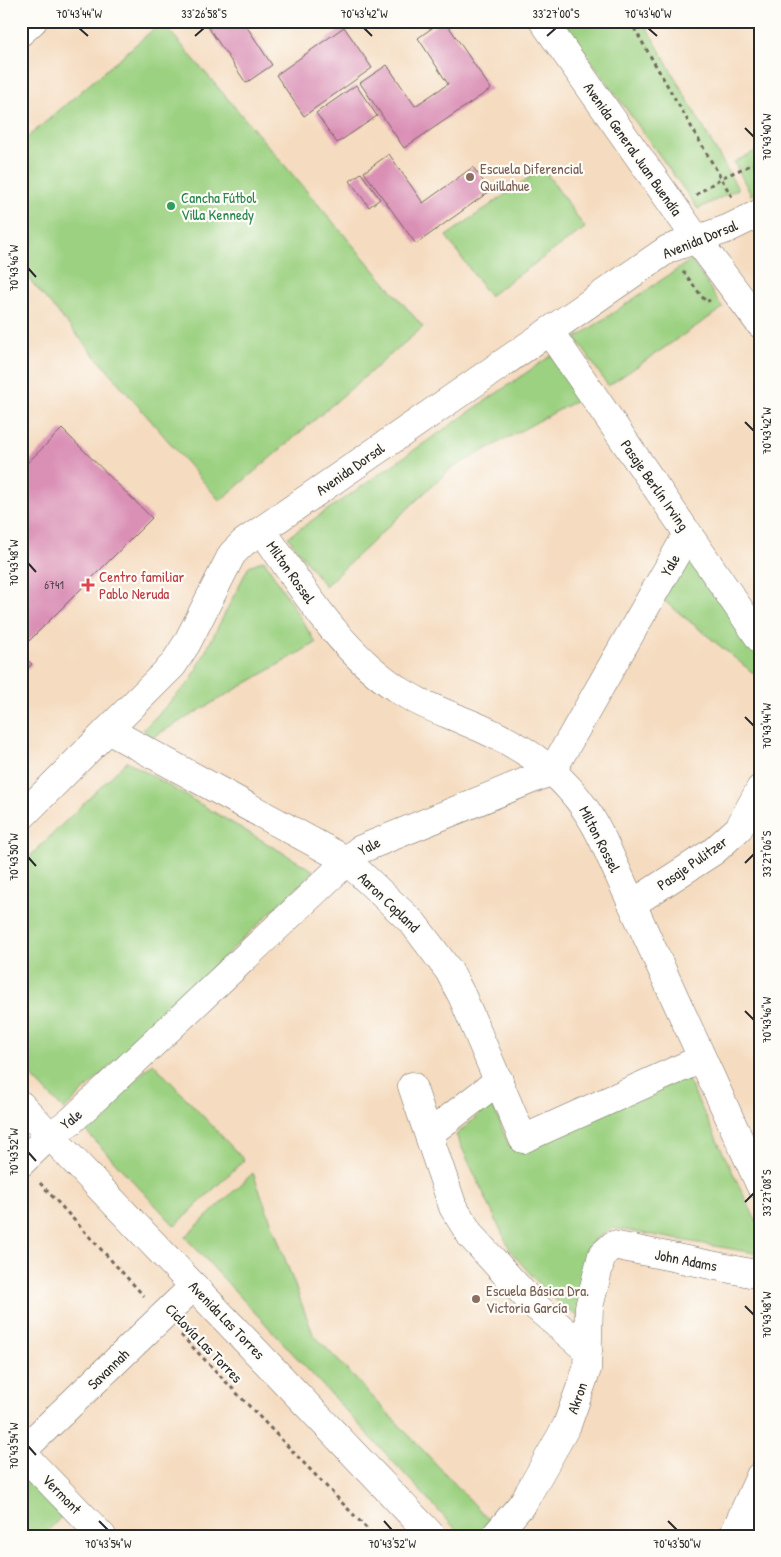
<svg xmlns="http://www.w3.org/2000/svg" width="781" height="1557" viewBox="0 0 781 1557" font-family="'Patrick Hand',sans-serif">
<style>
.green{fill:#9cd181;stroke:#647e56}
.building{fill:#da8fb5}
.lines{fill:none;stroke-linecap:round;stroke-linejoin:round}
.minor-casing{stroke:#72695f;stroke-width:29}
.tertiary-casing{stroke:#72695f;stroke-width:29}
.secondary-casing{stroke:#72695f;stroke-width:29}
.path{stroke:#72695f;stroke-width:3;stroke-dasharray:4 4;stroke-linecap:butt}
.minor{stroke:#fff;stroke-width:28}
.tertiary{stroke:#fff;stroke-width:28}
.secondary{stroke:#fff;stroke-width:28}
.ticks{fill:none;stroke:#2b2b2b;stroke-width:2}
.education-dot{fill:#8d6e63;stroke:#fdfcf7;stroke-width:2}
.leisure-dot{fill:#2e9e5b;stroke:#fdfcf7;stroke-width:2}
.health-dot{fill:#e0444e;stroke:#fdfcf7;stroke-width:2}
.labels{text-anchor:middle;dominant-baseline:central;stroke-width:4.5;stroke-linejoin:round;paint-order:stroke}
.number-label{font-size:12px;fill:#57444e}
.street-label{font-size:15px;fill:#2b2b2b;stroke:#fdfcf7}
.education-label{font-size:15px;fill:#785e54;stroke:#fdfcf7;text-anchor:start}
.leisure-label{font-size:15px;fill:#27864d;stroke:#fdfcf7;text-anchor:start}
.health-label{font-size:15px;fill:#be3a42;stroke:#fdfcf7;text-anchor:start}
.neatline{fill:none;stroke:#2b2b2b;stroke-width:2}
.ticks-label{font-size:12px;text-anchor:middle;fill:#2b2b2b}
</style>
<rect width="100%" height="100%" fill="#fdfcf7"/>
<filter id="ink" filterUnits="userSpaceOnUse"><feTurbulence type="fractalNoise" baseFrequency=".02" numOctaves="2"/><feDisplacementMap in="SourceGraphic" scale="10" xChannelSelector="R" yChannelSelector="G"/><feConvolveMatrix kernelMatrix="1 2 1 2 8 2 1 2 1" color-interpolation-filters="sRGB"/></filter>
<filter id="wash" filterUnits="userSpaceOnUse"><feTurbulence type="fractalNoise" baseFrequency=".0096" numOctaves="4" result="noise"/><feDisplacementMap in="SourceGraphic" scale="20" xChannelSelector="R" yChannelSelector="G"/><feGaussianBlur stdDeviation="1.12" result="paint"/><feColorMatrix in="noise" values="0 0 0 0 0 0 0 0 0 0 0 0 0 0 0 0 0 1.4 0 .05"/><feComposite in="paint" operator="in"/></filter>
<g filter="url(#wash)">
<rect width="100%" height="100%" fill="#f5dbbf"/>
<g class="green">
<polygon points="563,21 643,21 738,189 698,209"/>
<polygon points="162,22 423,327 220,501 21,270 21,143"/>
<polygon points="760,149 760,190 751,195 734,162"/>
<polygon points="543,168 585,228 489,296 446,236"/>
<polygon points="691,260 723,308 608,386 576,338"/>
<polygon points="552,355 581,398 450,469 325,586 288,537"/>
<polygon points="684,557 695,557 760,654 760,673 757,676 662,599"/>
<polygon points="264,560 316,643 153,737 143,730 191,680 249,566"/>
<polygon points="127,761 314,871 64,1110 21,1065 21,865"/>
<polygon points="153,1063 244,1160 175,1226 83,1128"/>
<polygon points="686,1076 760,1229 760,1254 613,1228 594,1239 581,1319 549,1295 511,1252 456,1135 492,1103 509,1146"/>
<polygon points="253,1173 313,1334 491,1522 476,1536 462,1536 185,1237"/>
<polygon points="26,1470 63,1515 43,1536 21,1536 21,1475"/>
</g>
<g id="blocks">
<g class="building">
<polygon points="204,21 243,21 272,65 246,83"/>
<polygon points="442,21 445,21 491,89 404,148 360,83 387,65 415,106 448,84 418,38"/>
<polygon points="344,27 372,68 304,116 276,75"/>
<polygon points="356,85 377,116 337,143 316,113"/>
<polygon points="389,154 423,203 473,167 490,191 416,244 364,172"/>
<polygon points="361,173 380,199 369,207 350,181"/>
<polygon points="62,429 152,518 21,649 21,469"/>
<polygon points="21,654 32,664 21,675"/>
</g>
</g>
</g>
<g filter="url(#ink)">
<use href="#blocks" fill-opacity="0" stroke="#72695f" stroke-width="1"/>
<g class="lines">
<defs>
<g id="minor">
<polyline points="543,21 696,238"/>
<polyline points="21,32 33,21"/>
<polyline points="549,331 760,639"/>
<polyline points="108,730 346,860 413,923 449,971 462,996 523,1139 701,1059"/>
<polyline points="632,904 714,851 739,828 760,789"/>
<polyline points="412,1086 453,1207 471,1236 533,1304 588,1351"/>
<polyline points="429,1134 499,1080"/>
<polyline points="21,1163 50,1135 71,1121 359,850 552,771 688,533"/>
<polyline points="21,1452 194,1286"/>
<polyline points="21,1452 102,1536"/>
<polyline points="742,1519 759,1536"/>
<polyline points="495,1536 523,1503 567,1425 587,1369 589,1307 602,1255 613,1245 760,1275"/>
</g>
<g id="tertiary">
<polyline points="696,238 760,324"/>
<path d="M262 530C301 586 338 649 396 688 417 703 441 711 464 721 526 746 572 776 602 838L760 1185"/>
<polyline points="21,817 173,665 187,643 232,554 243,543 668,249 727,229 760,213"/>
<polyline points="733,1536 760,1476"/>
</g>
<polyline id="secondary" points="21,1105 432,1536"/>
</defs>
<use href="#minor" class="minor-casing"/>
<use href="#tertiary" class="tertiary-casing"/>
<use href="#secondary" class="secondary-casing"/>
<g class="path">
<polyline points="630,21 721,178 760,161"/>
<polyline points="696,195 721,178 732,197"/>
<polyline points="683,271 706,302 710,300"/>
<polyline points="40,1183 144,1296"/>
<polyline points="181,1335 374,1536"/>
</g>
<use href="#minor" class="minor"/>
<use href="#tertiary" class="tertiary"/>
<use href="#secondary" class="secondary"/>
</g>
</g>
<path class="ticks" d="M79 28 88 36M364 28 372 36M648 28 657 36M195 36 204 28M547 36 556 28M745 128 754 137M28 268 36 277M745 422 754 431M28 563 36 572M745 717 754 726M28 857 36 866M745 863 754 854M745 1011 754 1020M28 1152 36 1161M745 1202 754 1193M745 1306 754 1315M28 1446 36 1455M99 1521 108 1530M384 1521 392 1530M668 1521 677 1530"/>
<g class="education-dot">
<circle cx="470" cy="177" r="5"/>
<circle cx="476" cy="1299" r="5"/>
</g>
<circle class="leisure-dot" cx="171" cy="206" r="5"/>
<path class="health-dot" d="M85.5 577.5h5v5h5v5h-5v5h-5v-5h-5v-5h5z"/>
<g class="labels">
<g class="number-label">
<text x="54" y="584">6741</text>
</g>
<g class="street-label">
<text transform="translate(633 149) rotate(55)">Avenida General Juan Buendía</text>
<text transform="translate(700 239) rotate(-22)">Avenida Dorsal</text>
<text transform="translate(350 469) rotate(-35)">Avenida Dorsal</text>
<text transform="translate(655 485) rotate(55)">Pasaje Berlín Irving</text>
<text transform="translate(670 565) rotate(-60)">Yale</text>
<text transform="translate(291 572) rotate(55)">Milton Rossel</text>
<text transform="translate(600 839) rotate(63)">Milton Rossel</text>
<text transform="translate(369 846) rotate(-28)">Yale</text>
<text transform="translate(692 863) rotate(-35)">Pasaje Pulitzer</text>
<text transform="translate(389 902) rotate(44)">Aaron Copland</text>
<text transform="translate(71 1119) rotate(-39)">Yale</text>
<text transform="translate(686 1260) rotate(11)">John Adams</text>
<text transform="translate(227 1320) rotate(46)">Avenida Las Torres</text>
<text transform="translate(204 1343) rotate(46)">Ciclovía Las Torres</text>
<text transform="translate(108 1369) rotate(-44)">Savannah</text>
<text transform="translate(577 1398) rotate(-71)">Akron</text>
<text transform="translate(62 1494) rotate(46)">Vermont</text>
</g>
<g class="education-label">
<text x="480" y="168">Escuela Diferencial<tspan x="480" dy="17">Quillahue</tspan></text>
<text x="486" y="1290">Escuela Básica Dra.<tspan x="486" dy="17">Victoria García</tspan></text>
</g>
<g class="leisure-label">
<text x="181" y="197">Cancha Fútbol<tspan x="181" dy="17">Villa Kennedy</tspan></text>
</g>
<g class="health-label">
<text x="99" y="576">Centro familiar<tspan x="99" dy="17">Pablo Neruda</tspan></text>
</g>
</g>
<rect width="781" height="1557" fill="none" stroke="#fdfcf7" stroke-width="55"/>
<rect x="28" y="28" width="726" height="1502" class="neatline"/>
<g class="ticks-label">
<text x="79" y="18">70°43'44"W</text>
<text x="204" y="18">33°26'58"S</text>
<text x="364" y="18">70°43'42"W</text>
<text x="556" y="18">33°27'00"S</text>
<text x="648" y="18">70°43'40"W</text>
<text transform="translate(767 137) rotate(-90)" y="4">70°43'40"W</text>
<text transform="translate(14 268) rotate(-90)" y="4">70°43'46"W</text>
<text transform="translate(767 431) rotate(-90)" y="4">70°43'42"W</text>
<text transform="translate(14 563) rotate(-90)" y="4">70°43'48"W</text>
<text transform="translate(767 726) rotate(-90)" y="4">70°43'44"W</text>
<text transform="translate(767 854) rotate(-90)" y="4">33°27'06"S</text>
<text transform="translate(14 857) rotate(-90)" y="4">70°43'50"W</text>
<text transform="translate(767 1020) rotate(-90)" y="4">70°43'46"W</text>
<text transform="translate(14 1152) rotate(-90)" y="4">70°43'52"W</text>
<text transform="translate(767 1193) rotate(-90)" y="4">33°27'08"S</text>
<text transform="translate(767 1315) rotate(-90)" y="4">70°43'48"W</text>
<text transform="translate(14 1446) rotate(-90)" y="4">70°43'54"W</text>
<text x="108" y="1548">70°43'54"W</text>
<text x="392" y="1548">70°43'52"W</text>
<text x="677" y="1548">70°43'50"W</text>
</g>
</svg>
